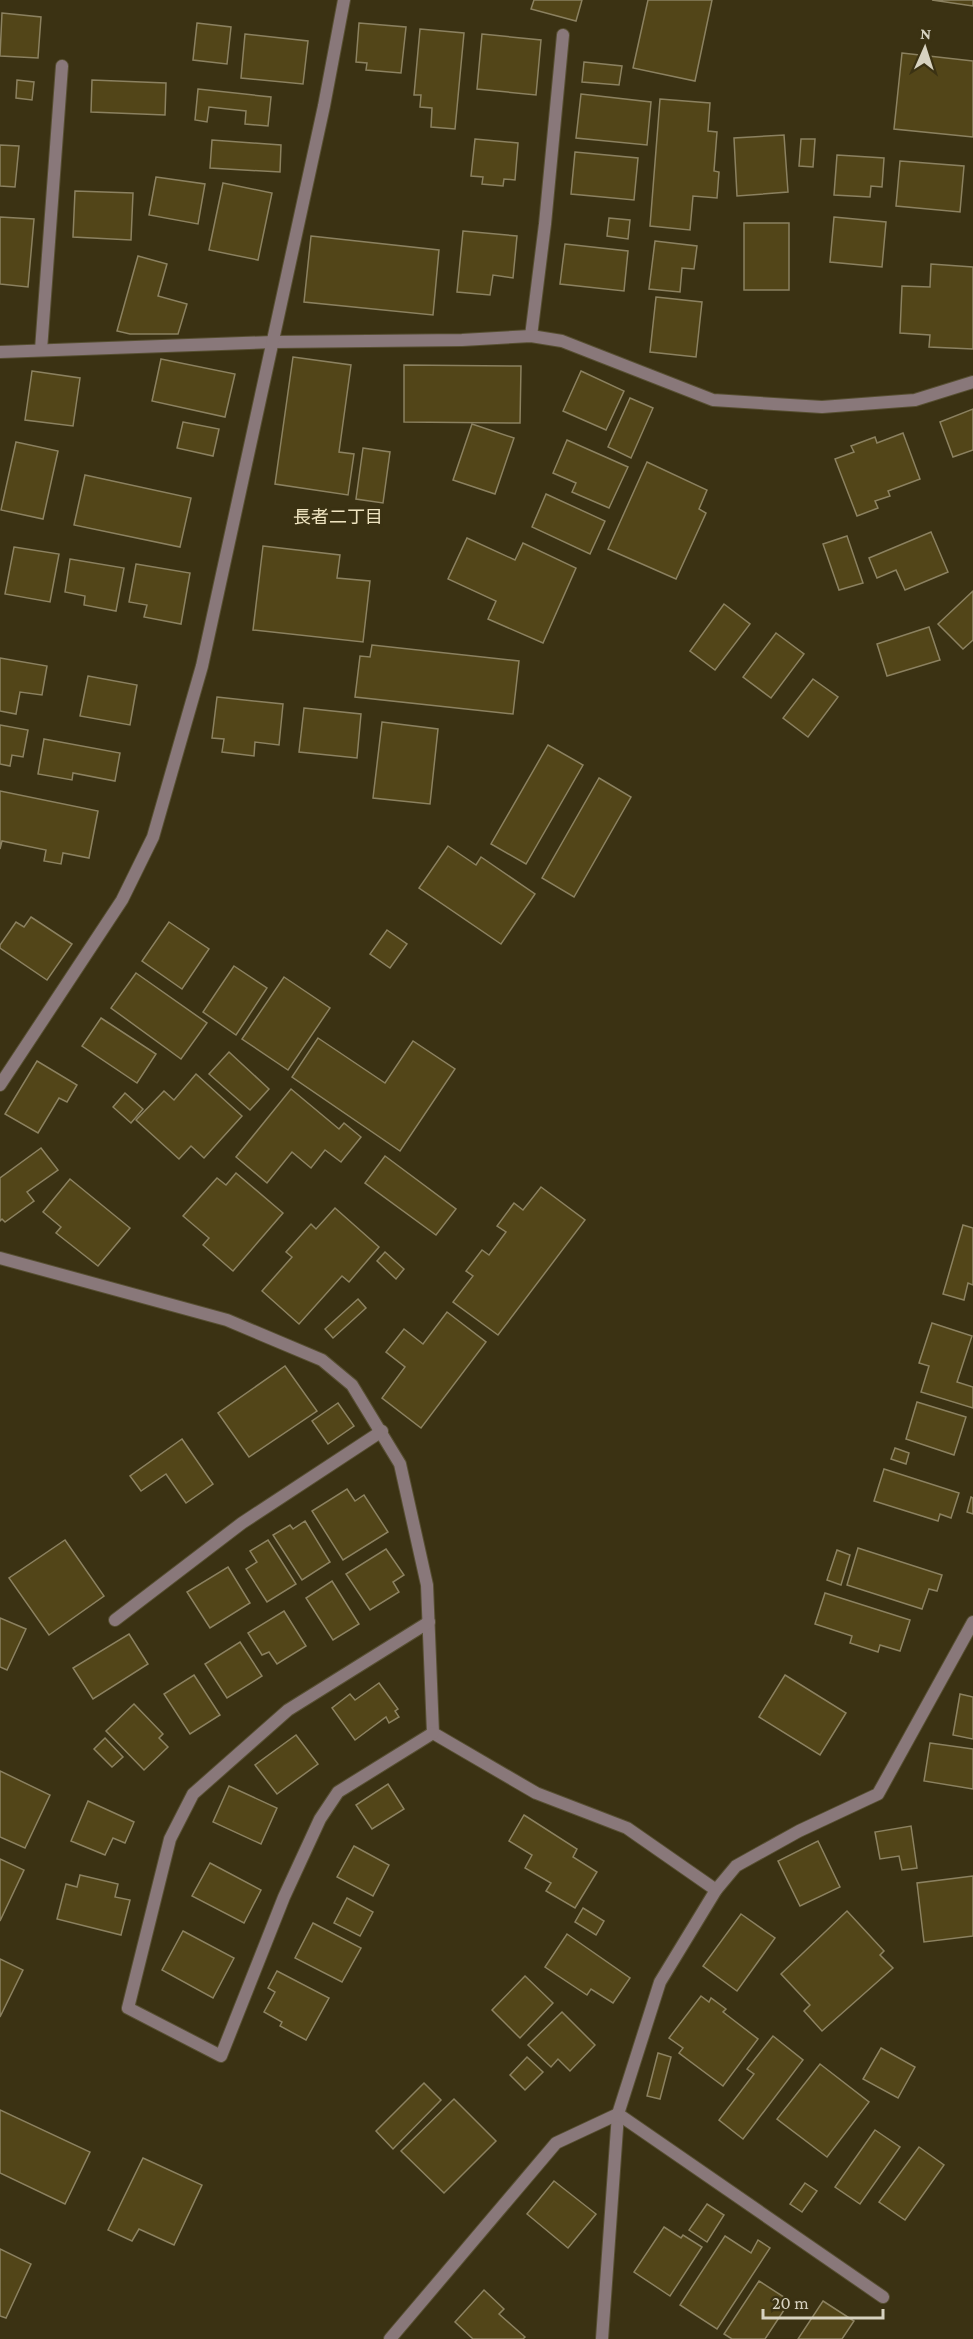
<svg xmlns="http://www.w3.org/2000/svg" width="973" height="2339" viewBox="0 0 973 2339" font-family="'Crimson Pro','Noto Sans JP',serif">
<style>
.building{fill:#524518;stroke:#8b8160;stroke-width:1.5}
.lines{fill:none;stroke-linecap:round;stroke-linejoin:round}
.street-casing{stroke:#574f32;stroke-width:14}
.street{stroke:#89787a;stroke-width:12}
.labels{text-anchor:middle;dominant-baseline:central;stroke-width:6;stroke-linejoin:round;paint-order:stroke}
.neighbourhood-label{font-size:18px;fill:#efe4c0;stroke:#3b3213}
</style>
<rect width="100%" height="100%" fill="#3b3213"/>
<g class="building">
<polygon points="534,0 582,0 576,21 531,9"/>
<polygon points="648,0 712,0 695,81 633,68"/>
<polygon points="932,0 973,0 973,6"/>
<polygon points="2,13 41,17 38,58 0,56"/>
<polygon points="197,23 231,27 227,64 193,60"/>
<polygon points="359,23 406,27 401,73 366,70 367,63 356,62"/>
<polygon points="420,29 464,33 455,129 431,127 432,108 420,107 421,95 414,95"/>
<polygon points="245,34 308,41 303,84 241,78"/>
<polygon points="482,34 541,40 536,95 477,89"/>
<polygon points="902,53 973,61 973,137 894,129"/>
<polygon points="584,62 622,66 619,85 582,82"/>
<polygon points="17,80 34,82 32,100 16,98"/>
<polygon points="92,80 166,83 165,115 91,112"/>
<polygon points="198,89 271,97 268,126 245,124 246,111 209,107 207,122 195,120"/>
<polygon points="581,94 651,102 647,145 576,138"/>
<polygon points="660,99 710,103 708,131 717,132 714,171 719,172 717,198 693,196 690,230 650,226"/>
<polygon points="784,135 788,192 737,196 734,138"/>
<polygon points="475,139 518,143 515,180 504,179 503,186 482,184 483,177 471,176"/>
<polygon points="801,139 815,139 813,167 799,166"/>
<polygon points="212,140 281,145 280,172 210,168"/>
<polygon points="0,145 19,146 15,187 0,186"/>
<polygon points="575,152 638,158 634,200 571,194"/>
<polygon points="837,155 884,158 882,187 871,186 870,197 834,195"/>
<polygon points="900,161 964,166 960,212 896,206"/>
<polygon points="156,177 205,184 198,224 149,215"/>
<polygon points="223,183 272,193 258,260 209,250"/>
<polygon points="75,191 133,193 131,240 73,237"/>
<polygon points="0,217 34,219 28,287 0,284"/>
<polygon points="834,217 886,222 882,267 830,262"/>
<polygon points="609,218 630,220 628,239 607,236"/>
<rect x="744" y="223" width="45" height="67"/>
<polygon points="463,231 517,236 513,278 493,275 490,295 457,292"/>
<polygon points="311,236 439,250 433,315 304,302"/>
<polygon points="655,241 697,246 694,269 682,268 680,292 649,289"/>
<polygon points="565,244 628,251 624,291 560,284"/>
<polygon points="138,256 167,264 158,296 187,304 178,334 130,334 117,331"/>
<polygon points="931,264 973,267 973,349 929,347 930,335 900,333 902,286 930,287"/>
<polygon points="656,297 702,302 696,357 650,352"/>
<polygon points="293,357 351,365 339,452 354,454 348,495 275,484"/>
<polygon points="161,359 235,374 225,417 152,401"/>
<polygon points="404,365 521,366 520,423 404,422"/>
<polygon points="32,371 80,378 73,426 25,420"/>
<polygon points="581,371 624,391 606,430 563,411"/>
<polygon points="630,398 653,408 631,458 608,447"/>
<polygon points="973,409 973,450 953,457 940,422"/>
<polygon points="183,422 219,429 213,456 177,448"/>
<polygon points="472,424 514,438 495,494 453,480"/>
<polygon points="903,433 920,479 888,491 890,496 875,501 878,508 857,516 835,459 854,452 851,446 875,437 877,443"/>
<polygon points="567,440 628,467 609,508 572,492 576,483 553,473"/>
<polygon points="16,442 58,451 43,519 1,510"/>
<polygon points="363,448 390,452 383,503 356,499"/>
<polygon points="647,462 707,490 699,509 706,513 676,579 608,549"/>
<polygon points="85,475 191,498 180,547 74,525"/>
<polygon points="546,494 605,521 590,554 532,527"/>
<polygon points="931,532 948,572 905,590 896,570 877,578 869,558"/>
<polygon points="847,536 863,583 839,590 823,544"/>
<polygon points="467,538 515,560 523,543 576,568 543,643 488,619 496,601 448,579"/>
<polygon points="263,546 340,555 337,578 370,581 363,642 253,630"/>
<polygon points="14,547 59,554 50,602 5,594"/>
<polygon points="70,559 124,568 116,611 84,605 85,596 65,592"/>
<polygon points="136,564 190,573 181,624 144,617 147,605 129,602"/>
<polygon points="973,591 973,640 963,649 938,624"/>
<polygon points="724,604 750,624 715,670 690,651"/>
<polygon points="929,627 940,660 887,676 877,644"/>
<polygon points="776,633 804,654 771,698 743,677"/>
<polygon points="372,645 519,661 513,714 355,697 360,656 370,657"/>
<polygon points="0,658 47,666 42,695 20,692 16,714 0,711"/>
<polygon points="88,676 137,685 130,725 80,716"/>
<polygon points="813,679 838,697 808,737 783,718"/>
<polygon points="217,697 283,704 279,745 255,742 254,756 222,752 224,739 212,738"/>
<polygon points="304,708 361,714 357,758 299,752"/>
<polygon points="382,722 438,729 430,804 373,798"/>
<polygon points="0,725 28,730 23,757 12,755 10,766 0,764"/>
<polygon points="44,739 120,753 115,781 73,773 72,780 38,774"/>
<polygon points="548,745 583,765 526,864 491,844"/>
<polygon points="599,778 631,797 574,897 542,878"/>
<polygon points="0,791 98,811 89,858 63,853 61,864 44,861 46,850 2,841 0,849"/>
<polygon points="448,846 476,865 481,857 535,894 501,944 419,888"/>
<polygon points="31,917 72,944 47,980 0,948 0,945 16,922 24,927"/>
<polygon points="169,922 209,949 182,989 142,961"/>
<polygon points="387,930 407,944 390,968 370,954"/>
<polygon points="234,966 267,988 236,1035 203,1012"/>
<polygon points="136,973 207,1023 181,1059 111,1008"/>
<polygon points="284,977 330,1008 288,1070 242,1039"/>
<polygon points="101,1018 156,1054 137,1083 82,1046"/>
<polygon points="318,1038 385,1083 413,1041 455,1069 400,1151 292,1077"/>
<polygon points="229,1052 269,1089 250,1110 209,1074"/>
<polygon points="37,1061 77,1085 67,1102 59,1098 38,1133 5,1114"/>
<polygon points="196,1074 242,1116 204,1158 191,1146 179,1159 136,1120 164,1091 174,1100"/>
<polygon points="291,1089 339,1129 344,1123 361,1137 341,1162 325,1150 311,1168 292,1152 267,1183 236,1157"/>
<polygon points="125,1093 143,1109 131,1123 113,1107"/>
<polygon points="41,1148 58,1170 27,1192 34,1201 5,1222 2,1219 0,1221 0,1178"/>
<polygon points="385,1156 456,1209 436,1235 365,1183"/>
<polygon points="236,1173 283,1213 233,1271 203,1245 209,1238 183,1216 217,1178 226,1185"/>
<polygon points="70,1179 130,1228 98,1266 56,1233 61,1227 43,1212"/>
<polygon points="541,1187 585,1220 498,1335 453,1302 473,1276 466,1271 482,1250 489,1255 506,1232 497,1226 514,1203 523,1210"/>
<polygon points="335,1208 379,1247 349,1282 342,1276 299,1324 262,1291 292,1257 286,1252 311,1224 316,1229"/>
<polygon points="963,1225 973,1228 973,1285 968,1283 964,1300 943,1294"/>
<polygon points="385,1252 404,1269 396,1279 377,1261"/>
<polygon points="358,1299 366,1308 333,1338 325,1329"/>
<polygon points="447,1312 486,1342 421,1428 382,1398 405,1367 386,1352 404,1329 423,1344"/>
<polygon points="932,1323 972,1336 957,1382 973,1387 973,1408 921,1392 929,1366 919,1363"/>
<polygon points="285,1366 317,1411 249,1457 218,1413"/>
<polygon points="917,1402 966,1417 954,1455 906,1439"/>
<polygon points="338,1403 354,1426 328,1444 312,1421"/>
<polygon points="182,1439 213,1484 186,1503 166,1474 141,1491 130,1476"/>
<polygon points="895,1448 909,1453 906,1464 891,1459"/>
<polygon points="884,1469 959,1493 951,1518 940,1514 938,1521 874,1501"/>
<polygon points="347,1489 355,1501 364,1495 388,1532 343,1560 312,1511"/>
<polygon points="971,1497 973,1498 973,1514 967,1512"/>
<polygon points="305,1521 330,1562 302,1580 273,1535 290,1525 293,1529"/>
<polygon points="65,1540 104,1596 49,1635 9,1578"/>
<polygon points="268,1540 296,1584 267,1602 246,1569 257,1562 250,1551"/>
<polygon points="858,1548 942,1575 937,1591 929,1589 922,1609 847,1585"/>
<polygon points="386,1549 404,1575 393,1582 399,1592 370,1610 346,1574"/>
<polygon points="837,1550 850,1555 841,1585 827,1580"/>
<polygon points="228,1567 250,1603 210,1628 187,1592"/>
<polygon points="332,1581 359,1624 333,1640 306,1598"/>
<polygon points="825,1593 910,1620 900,1651 880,1645 878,1652 850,1643 852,1636 815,1624"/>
<polygon points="284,1611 306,1646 277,1664 269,1652 262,1655 248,1633"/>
<polygon points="0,1618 26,1629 7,1670 0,1667"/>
<polygon points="129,1634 148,1664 93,1699 73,1668"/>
<polygon points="240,1642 262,1676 227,1698 205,1664"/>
<polygon points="194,1675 220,1715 190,1734 164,1694"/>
<polygon points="785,1675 846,1713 820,1755 759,1717"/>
<polygon points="379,1683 398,1709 395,1711 399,1717 389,1723 386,1717 355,1740 332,1708 350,1694 355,1700"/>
<polygon points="960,1694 973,1697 973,1739 953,1735"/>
<polygon points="134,1704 163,1734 159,1738 168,1747 144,1770 106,1731"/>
<polygon points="296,1735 318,1764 277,1794 255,1765"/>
<polygon points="105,1738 123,1757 112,1767 94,1749"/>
<polygon points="930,1743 973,1749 973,1789 924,1781"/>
<polygon points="0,1771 50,1795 25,1848 0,1837"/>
<polygon points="388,1784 404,1809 372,1829 356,1805"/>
<polygon points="229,1786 277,1808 261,1844 213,1822"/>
<polygon points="88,1801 134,1822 125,1843 113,1838 105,1855 71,1841"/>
<polygon points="524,1815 577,1849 573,1857 597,1872 575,1908 546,1891 551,1883 525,1868 532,1855 509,1841"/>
<polygon points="911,1826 917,1868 902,1870 899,1856 880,1859 875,1832"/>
<polygon points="818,1841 840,1887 800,1906 778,1861"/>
<polygon points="354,1846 389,1865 373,1896 337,1877"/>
<polygon points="0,1859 24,1870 0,1921"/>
<polygon points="210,1863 261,1890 244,1923 192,1896"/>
<polygon points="80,1875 118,1884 115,1897 130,1900 121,1935 57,1919 66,1884 77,1887"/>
<polygon points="973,1876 973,1936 924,1942 917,1883"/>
<polygon points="347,1898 373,1912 360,1936 334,1923"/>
<polygon points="583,1908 604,1921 596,1935 575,1922"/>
<polygon points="847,1911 884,1951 880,1955 893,1968 822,2031 804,2011 810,2005 781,1974"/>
<polygon points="741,1914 775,1938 737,1991 703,1966"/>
<polygon points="313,1923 361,1948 342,1982 295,1958"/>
<polygon points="183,1931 234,1958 213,1998 162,1970"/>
<polygon points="567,1934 630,1978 613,2003 591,1989 587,1995 545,1967"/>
<polygon points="0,1959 23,1970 0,2017"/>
<polygon points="277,1971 329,1998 306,2040 280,2026 282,2022 264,2012 275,1992 268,1988"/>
<polygon points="525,1976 553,2003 520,2038 492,2010"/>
<polygon points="701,1996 709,2002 711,1998 726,2009 723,2012 758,2039 723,2086 679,2053 683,2048 669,2038"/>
<polygon points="562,2012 595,2045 570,2071 558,2059 551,2067 528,2045"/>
<polygon points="773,2036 803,2060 743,2139 719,2120 754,2074 747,2069"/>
<polygon points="881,2048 915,2067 898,2098 863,2079"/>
<polygon points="658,2053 671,2057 660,2099 647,2096"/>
<polygon points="527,2057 543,2072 525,2090 510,2075"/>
<polygon points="820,2064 869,2102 827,2157 777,2119"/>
<polygon points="424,2083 441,2100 393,2149 376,2131"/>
<polygon points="454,2099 496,2141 444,2193 401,2151"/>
<polygon points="0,2110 90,2152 65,2204 0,2173"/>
<polygon points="875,2130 900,2147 860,2204 835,2187"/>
<polygon points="919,2147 944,2165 905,2220 879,2202"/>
<polygon points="143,2158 202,2185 174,2245 139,2229 132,2241 108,2230"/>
<polygon points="554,2181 596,2214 568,2248 527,2214"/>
<polygon points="805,2183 817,2191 802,2212 790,2204"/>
<polygon points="707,2204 724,2215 707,2242 689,2230"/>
<polygon points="664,2227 681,2238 683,2235 702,2247 670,2296 634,2272"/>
<polygon points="725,2236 751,2253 758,2240 770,2248 717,2329 680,2305"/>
<polygon points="0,2249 31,2264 6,2318 0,2316"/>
<polygon points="759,2281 790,2301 765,2339 732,2339 724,2334"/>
<polygon points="484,2290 504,2309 499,2314 525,2337 523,2339 473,2339 455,2322"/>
<polygon points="823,2301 854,2321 842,2339 798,2339"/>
</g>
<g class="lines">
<defs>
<g id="street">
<polyline points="531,336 545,224 563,35"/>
<polyline points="41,350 62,66"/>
<polyline points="0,352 273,342 462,340 531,336 562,341 713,400 822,407 915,400 973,382"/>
<polyline points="0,1085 122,900 153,837 202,666 324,106 344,0"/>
<polyline points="0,1258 227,1320 322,1360 352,1385 400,1464 427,1585 433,1733 536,1793 627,1828 716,1890 660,1982 618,2114 602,2339"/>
<polyline points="115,1620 242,1523 382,1431"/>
<polyline points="429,1622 288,1710 193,1794 170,1839 128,2008 221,2056 284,1897 320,1819 338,1792 433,1733"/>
<polyline points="716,1890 736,1866 799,1831 878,1794 973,1622"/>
<polyline points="390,2339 556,2143 618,2114 883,2297"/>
</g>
</defs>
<use href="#street" class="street-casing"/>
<use href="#street" class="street"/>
</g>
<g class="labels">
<g class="neighbourhood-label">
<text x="338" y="517">長者二丁目</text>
</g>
</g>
<g transform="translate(925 48) rotate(3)" stroke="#3b3213" stroke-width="4.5" paint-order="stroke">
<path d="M0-4.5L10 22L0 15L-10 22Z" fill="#d7d2c0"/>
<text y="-9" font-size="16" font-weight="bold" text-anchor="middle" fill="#d7d2c0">N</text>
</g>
<path d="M763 2309v9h120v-9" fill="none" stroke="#d7d2c0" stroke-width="3"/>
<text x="772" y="2309" font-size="18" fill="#d7d2c0" stroke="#3b3213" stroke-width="4.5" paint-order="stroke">20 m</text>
</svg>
